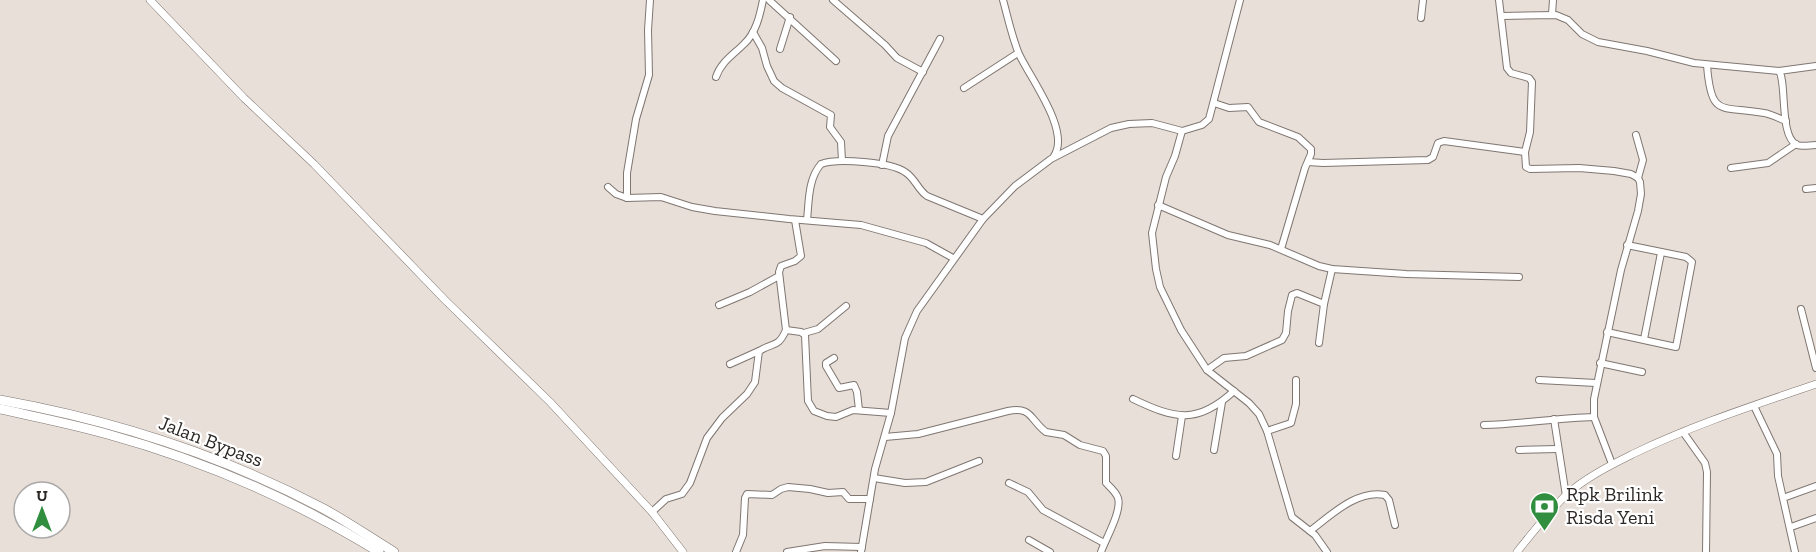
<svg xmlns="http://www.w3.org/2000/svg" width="1816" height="552" viewBox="0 0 1816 552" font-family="'Zilla Slab',serif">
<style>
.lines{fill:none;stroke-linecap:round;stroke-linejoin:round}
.minor-casing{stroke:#7f7671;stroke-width:8}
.tertiary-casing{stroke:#7f7671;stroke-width:8}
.trunk-casing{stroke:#7f7671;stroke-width:10}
.minor{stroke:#fff;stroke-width:6}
.tertiary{stroke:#fff;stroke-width:7}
.trunk{stroke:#fff;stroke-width:9}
.labels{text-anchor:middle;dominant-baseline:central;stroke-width:4.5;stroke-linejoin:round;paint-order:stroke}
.street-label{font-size:20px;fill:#2c2826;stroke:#fff}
.poi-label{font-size:20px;fill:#2c2826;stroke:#fff;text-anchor:start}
</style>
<rect width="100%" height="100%" fill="#e9dfd9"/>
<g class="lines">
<defs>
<g id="minor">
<polyline points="769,0 836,61"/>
<polyline points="833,0 885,45 897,58 923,72"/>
<path d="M1003 0C1008 18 1012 37 1019 54 1030 78 1071 131 1054 156"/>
<polyline points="1552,14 1553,0"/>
<polyline points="1502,16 1556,15 1568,20 1582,34 1598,42 1647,51 1694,63 1779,71 1816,66"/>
<polyline points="1421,18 1423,0"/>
<polyline points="753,32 762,48 767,66 774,81 782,88 831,115 830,127 841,142 842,161"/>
<polyline points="780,49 790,17"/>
<path d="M1707 65C1711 119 1721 105 1764 113 1771 114 1778 118 1786 121"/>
<path d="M1779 71C1787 82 1779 137 1797 145 1802 147 1810 145 1816 145"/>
<path d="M716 77C721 62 733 55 744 44 756 33 760 15 763 0"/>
<polyline points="964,88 1018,53"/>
<polyline points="1214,103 1229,108 1248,107 1259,122 1298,137 1311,149 1311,154 1305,168 1281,249"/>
<polyline points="1182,131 1175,156 1166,177 1152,233 1156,269 1160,287 1181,330 1207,370 1249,403 1259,414 1267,431 1292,517 1315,535 1327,552"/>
<polyline points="1636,135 1643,160 1638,178"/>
<polyline points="1525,152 1526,167 1530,169 1579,168 1614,171 1631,174 1638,178 1640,182 1641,194 1638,211 1621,270 1594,399 1594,417 1612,464"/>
<polyline points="1308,162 1323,163 1428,160 1433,157 1438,143 1444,141 1525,152 1530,132 1532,82 1529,78 1511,73 1507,68 1499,0"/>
<polyline points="882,165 888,136 940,39"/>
<polyline points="1731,168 1768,163 1796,144"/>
<polyline points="608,187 616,194 627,198 661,197 692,207 715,211 789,219 861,225 926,243 953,258"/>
<polyline points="1806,189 1816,188"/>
<polyline points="627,198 627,173 636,119 649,75 648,30 650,0"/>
<polyline points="1158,205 1228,235 1270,245 1319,266 1332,269 1406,274 1519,277"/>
<path d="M807 220C809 201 808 179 821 164 837 158 891 162 905 172 915 178 918 190 927 196L983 219"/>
<polyline points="719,305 750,292 779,276"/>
<polyline points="1801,309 1816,368"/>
<polyline points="786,330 801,332 805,335 808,401 814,411 827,416 836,417 853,410 891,413"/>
<polyline points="1607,332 1676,347 1692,262 1686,257 1627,245"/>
<polyline points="804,333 818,329 846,306"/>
<polyline points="1644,339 1661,253"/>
<polyline points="1319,343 1324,304 1332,269"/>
<polyline points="834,358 826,363 826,366 839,388 854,385 857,392 859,410"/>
<polyline points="1600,363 1642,372"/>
<polyline points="730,364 759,351"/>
<polyline points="1207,370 1224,358 1246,356 1282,340 1286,333 1288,311 1292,295 1297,293 1324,304"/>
<polyline points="1539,380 1596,383"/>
<path d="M1133 399C1175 419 1197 425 1234 391"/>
<polyline points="1754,406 1777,454 1778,476 1795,552"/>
<polyline points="1554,419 1566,496"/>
<path d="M1484 425C1521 424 1557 418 1594 417"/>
<polyline points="1267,431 1291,423 1296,404 1296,380"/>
<polyline points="1683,432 1705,463 1707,472 1706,552"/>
<path d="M885 437 918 434 1008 411C1032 406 1030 420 1046 432L1064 435 1080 445 1103 451 1106 456V483C1110 487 1116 492 1118 498 1122 511 1106 538 1101 552"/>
<polyline points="1214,450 1222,402"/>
<polyline points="1519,450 1558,449"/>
<polyline points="1176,456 1182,416"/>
<polyline points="874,478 905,483 926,482 979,461"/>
<polyline points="1009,483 1028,492 1043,510 1104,543"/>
<polyline points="1783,498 1816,486"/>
<path d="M652 512 666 499 682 494 690 483 707 438 722 418 747 394 755 382 759 351C774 342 778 348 786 330L779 272 781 266 795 261 801 256 795 220"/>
<polyline points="1791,527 1816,518"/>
<path d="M1310 531C1330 516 1357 489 1385 495L1389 500 1395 525"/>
<polyline points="1029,540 1050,552"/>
<polyline points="736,552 743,535 745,498 747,494 772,495 781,489 788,487 810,489 828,493 843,492 849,499 870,499"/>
<polyline points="787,552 825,546 862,547"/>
<polyline points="861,552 875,469 891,413 905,338 917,311 983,219 1015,186 1051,159 1111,128 1129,124 1152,123 1182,131 1202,125 1209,119 1240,0"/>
</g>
<g id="tertiary">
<polyline points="150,0 244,98 314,164 445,300 550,402 652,512 683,552"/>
<path d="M1517 552C1532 533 1548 513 1565 496 1586 477 1611 465 1635 453 1693 425 1755 405 1816 384"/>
</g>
<g id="trunk">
<path d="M0 400C111 420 224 456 324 509 348 522 371 538 394 552"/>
<path d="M0 409C36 417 72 424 107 434 202 460 296 501 379 552"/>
</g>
</defs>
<use href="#minor" class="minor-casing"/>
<use href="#tertiary" class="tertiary-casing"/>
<use href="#trunk" class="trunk-casing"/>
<use href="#minor" class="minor"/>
<use href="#tertiary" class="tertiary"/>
<use href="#trunk" class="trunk"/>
</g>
<defs>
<symbol id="bank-pin" viewBox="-11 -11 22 30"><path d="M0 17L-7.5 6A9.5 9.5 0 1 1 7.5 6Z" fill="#328e3f" stroke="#fff"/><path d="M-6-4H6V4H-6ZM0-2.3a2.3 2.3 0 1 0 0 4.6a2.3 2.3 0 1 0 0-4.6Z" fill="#fff"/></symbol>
</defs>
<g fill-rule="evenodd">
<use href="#bank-pin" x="1528" y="490" width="33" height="45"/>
</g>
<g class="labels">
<g class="street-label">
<text transform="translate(211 441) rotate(21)">Jalan Bypass</text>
</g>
<g class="poi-label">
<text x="1566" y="494">Rpk Brilink<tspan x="1566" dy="23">Risda Yeni</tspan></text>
</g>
</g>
<g transform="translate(42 510)"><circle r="28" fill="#ffffff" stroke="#aba9a8" stroke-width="1.5"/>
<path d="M0-4.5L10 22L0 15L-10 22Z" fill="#328e3f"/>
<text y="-9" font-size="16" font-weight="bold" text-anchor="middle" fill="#2c2826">U</text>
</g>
</svg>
